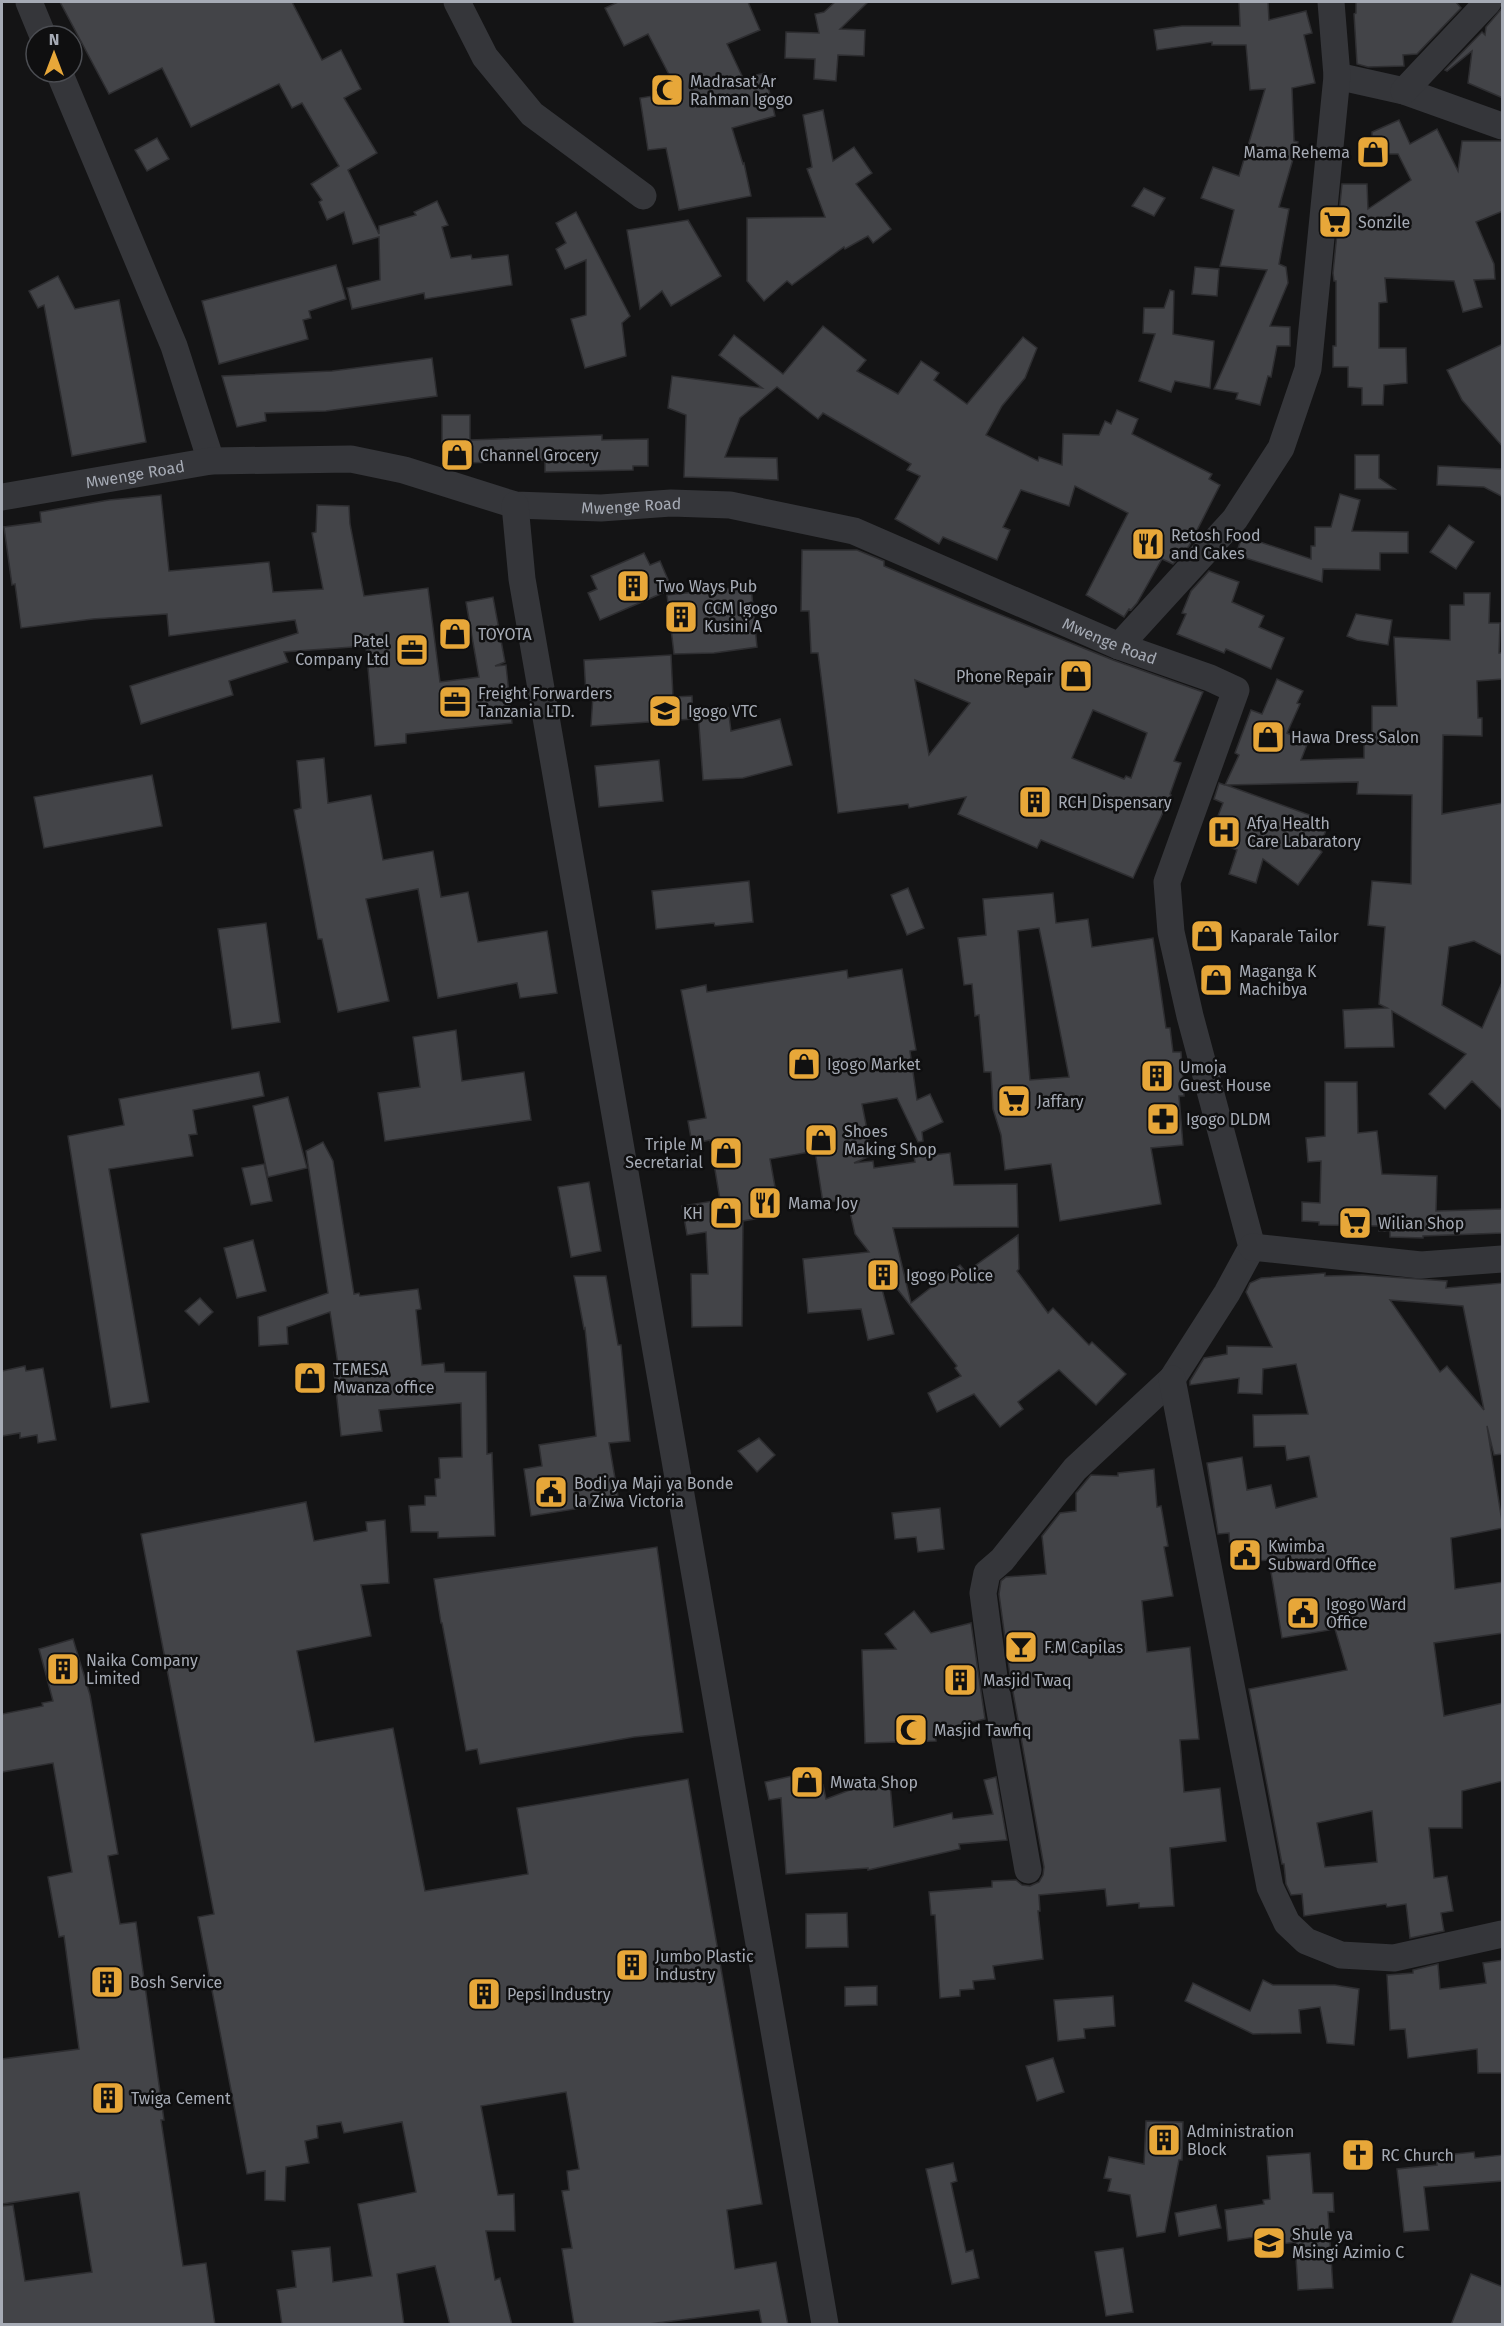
<svg xmlns="http://www.w3.org/2000/svg" width="1504" height="2326" viewBox="0 0 1504 2326" font-family="'Fira Sans',sans-serif">
<style>
.building{fill:#434448;stroke:#2e2e31;stroke-width:1.5;fill-rule:evenodd}
.lines{fill:none;stroke-linecap:round;stroke-linejoin:round}
.minor{stroke:#35363a;stroke-width:27}
.labels{text-anchor:middle;dominant-baseline:central;stroke-width:5;stroke-linejoin:round;paint-order:stroke}
.poi-label{font-size:16px;fill:#a6abb5;stroke:#0f0f10;text-anchor:start}
.street-label{font-size:16px;fill:#a6abb5;stroke:#0f0f10}
</style>
<rect width="100%" height="100%" fill="#141415"/>
<g class="building">
<polygon points="60,2 292,2 322,60 341,50 361,89 344,98 377,153 348,170 379,234 379,226 416,215 414,212 437,201 448,225 442,227 451,258 471,255 472,259 508,255 512,285 425,299 424,293 352,309 347,288 380,280 379,237 353,244 344,212 327,220 319,202 322,200 311,184 339,166 302,103 292,108 279,84 191,127 162,68 109,94"/>
<polygon points="618,2 748,2 760,30 727,44 743,78 765,73 775,116 732,128 743,164 744,163 751,196 679,210 666,148 648,150 640,98 678,92 648,34 624,46 605,8"/>
<polygon points="835,2 868,2 840,29 865,30 864,56 838,55 836,81 814,79 815,59 785,58 786,32 819,33 815,14 824,12"/>
<polygon points="1239,2 1268,2 1269,20 1306,11 1312,33 1304,35 1315,83 1292,88 1294,141 1298,142 1279,207 1289,209 1279,264 1286,267 1288,283 1270,326 1290,327 1290,346 1277,346 1271,377 1268,376 1260,405 1236,399 1238,393 1214,389 1267,270 1220,266 1234,210 1201,198 1213,167 1239,176 1265,89 1250,90 1246,45 1212,45 1212,42 1157,50 1154,30 1182,26 1240,26"/>
<polygon points="1356,2 1456,2 1461,8 1417,54 1403,55 1404,66 1368,67 1357,64 1354,14 1356,13"/>
<polygon points="1503,7 1503,98 1468,83 1472,51 1447,71 1445,70 1482,32 1485,35 1486,27"/>
<polygon points="823,110 833,161 854,147 872,173 856,184 891,229 873,243 868,236 845,249 844,247 792,285 787,281 764,301 747,281 747,218 825,217 807,169 812,167 803,115"/>
<polygon points="1399,120 1410,144 1437,129 1458,171 1462,141 1503,141 1503,211 1476,222 1494,264 1495,279 1474,280 1482,307 1463,312 1454,281 1385,278 1387,302 1379,303 1379,348 1406,348 1407,383 1384,385 1383,405 1362,405 1362,388 1348,387 1348,367 1333,367 1333,346 1336,346 1336,281 1334,281 1333,273 1342,184 1367,184 1368,209 1411,180 1398,154 1372,154 1372,132"/>
<polygon points="157,138 169,159 147,171 135,150"/>
<polygon points="1144,188 1165,198 1154,216 1132,206"/>
<polygon points="576,212 630,316 622,323 626,356 585,368 571,319 586,315 586,260 565,269 556,249 566,243 556,223"/>
<polygon points="688,220 721,276 671,306 662,291 640,309 627,230"/>
<polygon points="336,265 346,299 309,311 311,318 303,320 308,339 219,364 202,301"/>
<polygon points="1195,267 1219,269 1217,296 1192,294"/>
<polygon points="58,276 75,309 119,300 146,442 72,456 44,305 38,308 29,291"/>
<polygon points="1170,290 1174,291 1173,334 1214,341 1210,388 1175,381 1171,392 1139,381 1155,334 1143,333 1144,308 1164,308"/>
<polygon points="823,326 866,360 857,371 898,394 921,361 939,373 934,380 967,404 1023,337 1037,348 1025,378 1002,406 986,435 1038,461 1039,457 1062,465 1063,434 1099,435 1105,421 1111,424 1117,410 1138,419 1132,434 1212,474 1209,479 1220,485 1189,546 1173,564 1162,559 1137,603 1131,610 1129,609 1124,617 1086,595 1128,513 1075,486 1069,506 1021,490 1003,527 1010,530 997,560 943,537 939,544 895,519 920,476 907,470 911,464 823,413 818,419 777,387 740,418 725,457 777,458 778,480 684,477 686,415 668,408 672,376 762,388 719,355 734,335 783,374"/>
<polygon points="1503,344 1503,447 1462,400 1447,370"/>
<polygon points="432,358 437,396 326,411 265,413 266,421 237,427 222,376 332,371"/>
<polygon points="442,415 470,415 470,440 602,435 602,440 648,439 648,466 633,466 633,470 545,472 545,460 442,464"/>
<polygon points="1355,455 1379,455 1379,478 1395,489 1355,489"/>
<polygon points="1438,466 1503,469 1503,497 1484,487 1437,485"/>
<polygon points="1340,494 1360,500 1352,531 1408,532 1408,553 1380,553 1380,570 1323,569 1322,582 1236,555 1242,536 1311,559 1311,546 1315,546 1315,527 1331,527"/>
<polygon points="161,495 169,571 269,562 273,592 323,589 312,533 316,532 317,505 349,506 350,524 364,596 428,588 440,682 479,677 466,602 493,597 505,662 495,666 506,665 512,723 406,734 406,743 375,746 366,646 284,652 288,662 229,681 233,695 141,724 130,686 298,633 295,620 169,636 167,614 93,619 21,628 15,584 12,585 4,527 41,522 40,512 109,500"/>
<polygon points="1449,525 1474,542 1456,569 1430,552"/>
<path d="M802 550H857L884 561V566L974 604 1113 660 1203 692 1174 761 1181 763 1170 794 1171 795 1133 878 1041 840 1037 848 958 814 966 797 909 808 908 804 838 813 818 653H811L809 611H801ZM915 680 970 703 929 755ZM1093 710 1147 733 1131 778 1126 776 1124 779 1072 758Z"/>
<polygon points="644,553 650,565 660,561 672,589 600,620 588,593 597,589 591,576"/>
<polygon points="1209,571 1239,582 1232,602 1264,616 1259,627 1284,638 1271,669 1226,649 1224,653 1177,634 1186,614 1182,613 1191,591"/>
<polygon points="751,586 757,647 714,653 674,654 667,595"/>
<polygon points="1464,593 1490,593 1489,623 1500,623 1499,653 1503,653 1503,679 1477,681 1478,718 1482,718 1482,736 1443,735 1442,814 1503,803 1503,956 1474,941 1449,947 1442,1005 1482,1028 1503,980 1503,1111 1472,1081 1445,1109 1429,1094 1466,1054 1392,1011 1394,1047 1345,1048 1343,1010 1387,1008 1379,1004 1385,927 1368,925 1372,881 1411,884 1412,795 1357,794 1358,782 1226,785 1329,822 1319,849 1322,852 1298,885 1263,859 1256,883 1229,874 1237,850 1209,839 1223,803 1214,799 1219,783 1225,785 1239,755 1235,753 1251,710 1262,714 1277,679 1303,691 1297,703 1300,704 1287,733 1308,742 1301,760 1364,758 1364,743 1372,743 1372,706 1397,706 1394,637 1450,640 1450,605 1464,605"/>
<polygon points="1356,614 1392,620 1388,645 1357,640 1347,636"/>
<polygon points="671,655 673,697 692,696 693,719 591,726 593,695 586,695 584,660"/>
<polygon points="728,708 731,731 780,719 792,765 743,778 703,780 698,712"/>
<polygon points="324,758 328,803 371,795 383,860 433,851 441,897 468,892 478,942 547,931 557,993 520,998 517,983 438,998 418,889 366,899 389,1001 338,1012 322,939 318,939 294,810 301,808 297,761"/>
<polygon points="659,760 663,801 599,807 595,766"/>
<polygon points="152,775 162,826 44,848 34,797"/>
<polygon points="749,881 753,922 715,926 714,923 656,929 652,891"/>
<polygon points="908,888 924,928 907,935 891,895"/>
<path d="M1053 893 1056 923 1088 919 1092 947 1153 938 1166 1028H1170L1173 1052H1181L1184 1096H1179L1183 1145 1151 1148 1161 1204 1060 1221 1051 1164 1005 1170 1001 1135 993 1109 991 1072H984L979 1015 975 1016 972 984 964 985 958 938 986 935 983 899ZM1039 928 1047 966 1069 1077 1030 1080 1018 931Z"/>
<polygon points="266,923 280,1022 232,1029 218,929"/>
<polygon points="902,969 916,1050 910,1051 917,1100 930,1094 943,1122 922,1132 923,1141 918,1142 897,1098 862,1104 872,1155 854,1163 873,1161 874,1168 915,1162 914,1157 950,1153 954,1185 1017,1184 1018,1227 893,1228 911,1303 960,1265 966,1272 1018,1235 1019,1269 1017,1271 1048,1313 1053,1308 1089,1345 1092,1342 1126,1374 1096,1405 1059,1370 1018,1402 1023,1409 1000,1427 974,1394 937,1412 928,1393 961,1376 955,1368 957,1366 874,1259 894,1334 868,1340 861,1309 808,1313 803,1259 869,1252 855,1234 847,1199 823,1203 815,1151 770,1159 780,1215 743,1221 742,1326 692,1327 691,1274 708,1274 706,1232 687,1235 682,1206 720,1200 710,1140 692,1144 688,1121 706,1118 681,990 706,985 707,992 847,970 848,978"/>
<polygon points="456,1030 462,1081 524,1072 531,1120 385,1141 378,1093 420,1087 413,1037"/>
<polygon points="259,1072 264,1096 193,1110 197,1134 189,1135 193,1156 109,1169 149,1402 111,1408 68,1136 124,1125 119,1099"/>
<polygon points="1325,1082 1357,1082 1358,1133 1377,1131 1382,1174 1437,1176 1436,1211 1503,1209 1503,1233 1423,1236 1423,1238 1390,1237 1390,1231 1379,1231 1379,1226 1319,1225 1319,1222 1302,1221 1302,1202 1320,1203 1321,1161 1308,1162 1306,1138 1325,1136"/>
<polygon points="288,1097 307,1168 268,1177 253,1106"/>
<polygon points="323,1142 333,1161 354,1294 359,1293 360,1296 418,1289 421,1309 416,1310 422,1365 444,1363 445,1372 486,1372 487,1454 492,1453 495,1536 438,1538 438,1532 411,1532 409,1506 425,1505 425,1496 436,1496 435,1479 440,1478 439,1458 462,1457 461,1403 379,1410 382,1431 341,1436 334,1372 339,1371 330,1312 287,1327 288,1344 259,1346 258,1317 328,1293 306,1151"/>
<polygon points="264,1164 272,1201 251,1205 242,1168"/>
<polygon points="589,1182 601,1251 571,1257 558,1187"/>
<polygon points="253,1240 266,1291 237,1298 224,1248"/>
<path d="M1325 1273V1276L1362 1275 1447 1281 1446 1288 1503 1283V1454L1494 1455 1487 1426 1503 1528 1451 1538 1455 1589 1503 1582V1633L1434 1643 1444 1716 1503 1703V1781L1462 1791V1828H1429L1434 1878 1447 1876 1453 1911 1441 1913 1444 1931 1410 1938 1406 1904 1387 1907 1386 1904 1304 1916 1302 1894 1291 1895 1286 1884 1284 1864H1282L1249 1689 1347 1670 1335 1629 1282 1638 1269 1560 1231 1563 1229 1533 1218 1534 1207 1463 1242 1457 1247 1490 1271 1485 1276 1508 1317 1497 1309 1456 1287 1460 1285 1446 1254 1447 1253 1415 1308 1414 1296 1364 1263 1369 1262 1394 1238 1393 1239 1378 1190 1385V1381L1204 1358 1227 1354V1346L1272 1347 1246 1292 1250 1283 1261 1278ZM1390 1300 1463 1306 1484 1410 1447 1366 1440 1372ZM1372 1811 1377 1862 1325 1867 1317 1823Z"/>
<polygon points="574,1276 606,1276 618,1345 621,1345 630,1441 609,1443 619,1502 531,1516 524,1469 542,1466 539,1445 596,1436 585,1328 584,1329"/>
<polygon points="200,1298 213,1312 199,1325 185,1311"/>
<polygon points="25,1366 26,1371 43,1368 56,1440 38,1443 37,1435 20,1438 20,1433 2,1436 2,1371"/>
<polygon points="759,1438 775,1455 757,1472 738,1451"/>
<polygon points="1154,1469 1157,1507 1161,1506 1168,1546 1164,1547 1173,1596 1142,1601 1147,1652 1190,1647 1199,1739 1180,1740 1184,1792 1220,1788 1226,1841 1170,1848 1174,1906 1139,1908 1139,1903 1107,1906 1105,1889 1039,1895 1040,1911 1038,1911 1043,1959 993,1966 995,1979 973,1981 974,1989 960,1990 960,1996 940,1998 935,1915 931,1915 929,1892 992,1887 992,1881 1016,1880 1022,1885 1030,1886 1039,1882 1043,1875 1044,1867 1010,1675 999,1594 1001,1581 1006,1577 1046,1574 1042,1536 1060,1513 1076,1511 1076,1493 1091,1475 1118,1476 1118,1473"/>
<polygon points="306,1502 314,1541 367,1531 366,1522 385,1520 389,1583 361,1585 371,1636 297,1651 315,1742 393,1728 425,1891 528,1874 517,1808 688,1779 762,2204 727,2210 735,2269 776,2262 788,2325 762,2325 759,2310 641,2325 574,2325 562,2249 572,2248 562,2191 569,2190 567,2171 579,2169 566,2092 481,2106 498,2195 514,2194 515,2231 486,2231 495,2280 500,2278 512,2325 450,2325 435,2266 397,2274 404,2325 282,2325 277,2290 296,2287 292,2251 330,2247 333,2282 372,2276 358,2204 416,2192 402,2122 344,2133 341,2122 317,2126 318,2138 305,2141 309,2163 286,2167 285,2201 265,2200 265,2171 247,2174 198,1917 214,1914 141,1534"/>
<polygon points="940,1508 944,1549 918,1552 916,1537 895,1539 892,1513"/>
<polygon points="657,1547 683,1732 634,1737 480,1764 477,1749 466,1751 442,1623 441,1623 434,1579"/>
<polygon points="914,1611 931,1633 971,1623 985,1719 935,1731 936,1741 865,1743 862,1650 896,1649 885,1634"/>
<polygon points="73,1639 90,1695 118,1854 108,1856 120,1924 136,1922 164,2120 161,2120 183,2266 206,2263 215,2325 2,2325 2,2206 13,2205 25,2281 92,2272 79,2192 2,2204 2,2059 79,2049 64,1936 59,1937 48,1877 72,1872 53,1763 2,1772 2,1714 43,1706 42,1703 53,1701 39,1649"/>
<polygon points="810,1772 810,1788 823,1785 826,1799 855,1788 890,1784 894,1827 952,1813 953,1819 993,1814 984,1780 996,1777 1007,1840 959,1844 960,1849 868,1870 868,1868 786,1874 781,1798 769,1800 765,1782"/>
<polygon points="847,1913 848,1947 806,1948 806,1914"/>
<polygon points="1503,1960 1503,2073 1478,2073 1477,2049 1408,2058 1405,2029 1390,2030 1387,1975 1413,1973 1413,1970 1438,1964 1440,1989 1486,1983 1483,1963"/>
<polygon points="1263,1980 1273,1985 1335,1985 1359,1989 1354,2045 1327,2043 1320,2007 1299,2010 1301,2033 1253,2034 1185,2001 1193,1983 1250,2011"/>
<polygon points="877,1986 877,2005 845,2006 845,1987"/>
<polygon points="1113,1996 1115,2026 1084,2029 1085,2038 1058,2041 1054,2000"/>
<polygon points="1053,2058 1064,2092 1037,2101 1026,2066"/>
<polygon points="1146,2121 1183,2122 1182,2160 1179,2160 1165,2232 1137,2237 1130,2195 1108,2191 1111,2179 1104,2178 1109,2157 1144,2164"/>
<polygon points="1367,2139 1370,2157 1350,2161 1347,2142"/>
<polygon points="1474,2152 1475,2158 1503,2155 1503,2181 1424,2187 1429,2230 1404,2232 1397,2169 1437,2165 1435,2156"/>
<polygon points="1310,2153 1313,2193 1333,2193 1334,2212 1328,2212 1333,2288 1298,2290 1295,2242 1256,2248 1255,2237 1228,2241 1225,2210 1264,2204 1263,2200 1270,2199 1267,2156"/>
<polygon points="953,2163 957,2181 951,2183 966,2252 973,2250 979,2278 952,2284 926,2169"/>
<polygon points="1216,2205 1221,2228 1179,2236 1175,2213"/>
<polygon points="1123,2248 1133,2312 1106,2316 1095,2252"/>
<polygon points="1471,2274 1503,2287 1503,2325 1451,2325"/>
</g>
<g class="lines">
<g class="minor">
<polyline points="29,2 43,36"/>
<polyline points="457,2 485,57 532,114 643,196"/>
<polyline points="59,72 174,346 211,461"/>
<polyline points="1337,76 1404,91 1502,126"/>
<polyline points="1404,91 1488,2"/>
<path id="s1" d="M2 497 211 461 351 459 404 470 515 505 601 508 671 503 730 505 854 531 1119 646 1210 678 1236 690 1167 882 1171 932 1190 1016 1252 1247 1227 1293 1172 1379 1075 1469 1002 1560 987 1573 983 1593 994 1677 1028 1870"/>
<polyline points="515,505 522,579 825,2324"/>
<polyline points="1119,646 1235,519 1281,448 1308,369 1337,76 1331,2"/>
<polyline points="1252,1247 1421,1265 1502,1259"/>
<polyline points="1172,1379 1270,1887 1287,1923 1306,1941 1341,1955 1394,1958 1502,1934"/>
</g>
</g>
<defs>
<symbol id="mosque-square" viewBox="-11 -11 22 22"><rect x="-9" y="-9" width="18" height="18" rx="4" fill="#e7a739" stroke="#0f0f10"/><path d="M3.5-4.9A6 6 0 1 0 3.5 4.9A5 5 0 1 1 3.5-4.9Z" fill="#111"/></symbol>
<symbol id="shop-square" viewBox="-11 -11 22 22"><rect x="-9" y="-9" width="18" height="18" rx="4" fill="#e7a739" stroke="#0f0f10"/><path d="M-5-2.5h2.3a2.7 3.5 0 0 1 5.4 0H5L5.5 6h-11ZM-1.5-2.5h3a1.5 2.3 0 0 0-3 0Z" fill="#111"/></symbol>
<symbol id="supermarket-square" viewBox="-11 -11 22 22"><rect x="-9" y="-9" width="18" height="18" rx="4" fill="#e7a739" stroke="#0f0f10"/><path d="M-6-5.5h2.5l.6 2H6L4.5 2H-2.5L-4.4-4H-6ZM-1.5 3.2a1.3 1.3 0 1 0 .1 0ZM3 3.2a1.3 1.3 0 1 0 .1 0Z" fill="#111"/></symbol>
<symbol id="restaurant-square" viewBox="-11 -11 22 22"><rect x="-9" y="-9" width="18" height="18" rx="4" fill="#e7a739" stroke="#0f0f10"/><path d="M-5-6h1v4h1v-4h1v4h1v-4h1v5L-1.5 .5V6h-2V.5L-5-1ZM5-6V6H3V1.5H1.5Q1.5-4 5-6Z" fill="#111"/></symbol>
<symbol id="building-square" viewBox="-11 -11 22 22"><rect x="-9" y="-9" width="18" height="18" rx="4" fill="#e7a739" stroke="#0f0f10"/><path d="M-4-6H4V6H1V3H-1V6H-4ZM-2.5-4.3h1.7v1.8h-1.7ZM.8-4.3h1.7v1.8H.8ZM-2.5-1h1.7V.8h-1.7ZM.8-1h1.7V.8H.8Z" fill="#111"/></symbol>
<symbol id="office-square" viewBox="-11 -11 22 22"><rect x="-9" y="-9" width="18" height="18" rx="4" fill="#e7a739" stroke="#0f0f10"/><path d="M-6-3h4V-5.5h4V-3h4V5H-6ZM-1-4.5V-3h2v-1.5ZM-6 0V1H6V0Z" fill="#111"/></symbol>
<symbol id="university-square" viewBox="-11 -11 22 22"><rect x="-9" y="-9" width="18" height="18" rx="4" fill="#e7a739" stroke="#0f0f10"/><path d="M0-5L7-2L0 1L-7-2ZM-4 1L0 2.5L4 1V4Q0 6-4 4Z" fill="#111"/></symbol>
<symbol id="hospital-square" viewBox="-11 -11 22 22"><rect x="-9" y="-9" width="18" height="18" rx="4" fill="#e7a739" stroke="#0f0f10"/><path d="M-5-5h3v3.5h4V-5h3V5h-3V1.5h-4V5h-3Z" fill="#111"/></symbol>
<symbol id="pharmacy-square" viewBox="-11 -11 22 22"><rect x="-9" y="-9" width="18" height="18" rx="4" fill="#e7a739" stroke="#0f0f10"/><path d="M-2-6h4v4h4v4h-4v4h-4v-4h-4v-4h4Z" fill="#111"/></symbol>
<symbol id="civic-square" viewBox="-11 -11 22 22"><rect x="-9" y="-9" width="18" height="18" rx="4" fill="#e7a739" stroke="#0f0f10"/><path d="M-.6-6.5H3V-4.5H.6V-3L4-1V1h2V6H-6V1h2V-1L-.6-3ZM-1.2 2.5V6h2.4V2.5Z" fill="#111"/></symbol>
<symbol id="bar-square" viewBox="-11 -11 22 22"><rect x="-9" y="-9" width="18" height="18" rx="4" fill="#e7a739" stroke="#0f0f10"/><path d="M-6-5H6L.8 .8V4.5H3.5V6h-7V4.5H-.8V.8Z" fill="#111"/></symbol>
<symbol id="church-square" viewBox="-11 -11 22 22"><rect x="-9" y="-9" width="18" height="18" rx="4" fill="#e7a739" stroke="#0f0f10"/><path d="M-1.2-6h2.4v3.5h3.3v2.4h-3.3V6h-2.4V-.1h-3.3v-2.4h3.3Z" fill="#111"/></symbol>
<symbol id="school-square" viewBox="-11 -11 22 22"><rect x="-9" y="-9" width="18" height="18" rx="4" fill="#e7a739" stroke="#0f0f10"/><path d="M0-5L7-2L0 1L-7-2ZM-4 1L0 2.5L4 1V4Q0 6-4 4Z" fill="#111"/></symbol>
</defs>
<g fill-rule="evenodd">
<use href="#mosque-square" x="648" y="71" width="38" height="38"/>
<use href="#shop-square" x="1354" y="133" width="38" height="38"/>
<use href="#supermarket-square" x="1316" y="203" width="38" height="38"/>
<use href="#shop-square" x="438" y="436" width="38" height="38"/>
<use href="#restaurant-square" x="1129" y="525" width="38" height="38"/>
<use href="#building-square" x="614" y="567" width="38" height="38"/>
<use href="#building-square" x="662" y="598" width="38" height="38"/>
<use href="#shop-square" x="436" y="615" width="38" height="38"/>
<use href="#office-square" x="393" y="631" width="38" height="38"/>
<use href="#shop-square" x="1057" y="657" width="38" height="38"/>
<use href="#office-square" x="436" y="683" width="38" height="38"/>
<use href="#university-square" x="646" y="692" width="38" height="38"/>
<use href="#shop-square" x="1249" y="718" width="38" height="38"/>
<use href="#building-square" x="1016" y="783" width="38" height="38"/>
<use href="#hospital-square" x="1205" y="813" width="38" height="38"/>
<use href="#shop-square" x="1188" y="917" width="38" height="38"/>
<use href="#shop-square" x="1197" y="961" width="38" height="38"/>
<use href="#shop-square" x="785" y="1045" width="38" height="38"/>
<use href="#building-square" x="1138" y="1057" width="38" height="38"/>
<use href="#supermarket-square" x="995" y="1082" width="38" height="38"/>
<use href="#pharmacy-square" x="1144" y="1100" width="38" height="38"/>
<use href="#shop-square" x="802" y="1121" width="38" height="38"/>
<use href="#shop-square" x="707" y="1134" width="38" height="38"/>
<use href="#restaurant-square" x="746" y="1184" width="38" height="38"/>
<use href="#shop-square" x="707" y="1194" width="38" height="38"/>
<use href="#supermarket-square" x="1336" y="1204" width="38" height="38"/>
<use href="#building-square" x="864" y="1256" width="38" height="38"/>
<use href="#shop-square" x="291" y="1359" width="38" height="38"/>
<use href="#civic-square" x="532" y="1473" width="38" height="38"/>
<use href="#civic-square" x="1226" y="1536" width="38" height="38"/>
<use href="#civic-square" x="1284" y="1594" width="38" height="38"/>
<use href="#bar-square" x="1002" y="1628" width="38" height="38"/>
<use href="#building-square" x="44" y="1650" width="38" height="38"/>
<use href="#building-square" x="941" y="1661" width="38" height="38"/>
<use href="#mosque-square" x="892" y="1711" width="38" height="38"/>
<use href="#shop-square" x="788" y="1763" width="38" height="38"/>
<use href="#building-square" x="613" y="1946" width="38" height="38"/>
<use href="#building-square" x="88" y="1963" width="38" height="38"/>
<use href="#building-square" x="465" y="1975" width="38" height="38"/>
<use href="#building-square" x="89" y="2079" width="38" height="38"/>
<use href="#building-square" x="1145" y="2121" width="38" height="38"/>
<use href="#church-square" x="1339" y="2136" width="38" height="38"/>
<use href="#school-square" x="1250" y="2224" width="38" height="38"/>
</g>
<g class="labels">
<g class="poi-label">
<text x="690" y="81">Madrasat Ar<tspan x="690" dy="18">Rahman Igogo</tspan></text>
<text x="1350" y="152" text-anchor="end">Mama Rehema</text>
<text x="1358" y="222">Sonzile</text>
<text x="480" y="455">Channel Grocery</text>
<text x="1171" y="535">Retosh Food<tspan x="1171" dy="18">and Cakes</tspan></text>
<text x="656" y="586">Two Ways Pub</text>
<text x="704" y="608">CCM Igogo<tspan x="704" dy="18">Kusini A</tspan></text>
<text x="478" y="634">TOYOTA</text>
<text x="389" y="641" text-anchor="end">Patel<tspan x="389" dy="18">Company Ltd</tspan></text>
<text x="1053" y="676" text-anchor="end">Phone Repair</text>
<text x="478" y="693">Freight Forwarders<tspan x="478" dy="18">Tanzania LTD.</tspan></text>
<text x="688" y="711">Igogo VTC</text>
<text x="1291" y="737">Hawa Dress Salon</text>
<text x="1058" y="802">RCH Dispensary</text>
<text x="1247" y="823">Afya Health<tspan x="1247" dy="18">Care Labaratory</tspan></text>
<text x="1230" y="936">Kaparale Tailor</text>
<text x="1239" y="971">Maganga K<tspan x="1239" dy="18">Machibya</tspan></text>
<text x="827" y="1064">Igogo Market</text>
<text x="1180" y="1067">Umoja<tspan x="1180" dy="18">Guest House</tspan></text>
<text x="1037" y="1101">Jaffary</text>
<text x="1186" y="1119">Igogo DLDM</text>
<text x="844" y="1131">Shoes<tspan x="844" dy="18">Making Shop</tspan></text>
<text x="703" y="1144" text-anchor="end">Triple M<tspan x="703" dy="18">Secretarial</tspan></text>
<text x="788" y="1203">Mama Joy</text>
<text x="703" y="1213" text-anchor="end">KH</text>
<text x="1378" y="1223">Wilian Shop</text>
<text x="906" y="1275">Igogo Police</text>
<text x="333" y="1369">TEMESA<tspan x="333" dy="18">Mwanza office</tspan></text>
<text x="574" y="1483">Bodi ya Maji ya Bonde<tspan x="574" dy="18">la Ziwa Victoria</tspan></text>
<text x="1268" y="1546">Kwimba<tspan x="1268" dy="18">Subward Office</tspan></text>
<text x="1326" y="1604">Igogo Ward<tspan x="1326" dy="18">Office</tspan></text>
<text x="1044" y="1647">F.M Capilas</text>
<text x="86" y="1660">Naika Company<tspan x="86" dy="18">Limited</tspan></text>
<text x="983" y="1680">Masjid Twaq</text>
<text x="934" y="1730">Masjid Tawfiq</text>
<text x="830" y="1782">Mwata Shop</text>
<text x="655" y="1956">Jumbo Plastic<tspan x="655" dy="18">Industry</tspan></text>
<text x="130" y="1982">Bosh Service</text>
<text x="507" y="1994">Pepsi Industry</text>
<text x="131" y="2098">Twiga Cement</text>
<text x="1187" y="2131">Administration<tspan x="1187" dy="18">Block</tspan></text>
<text x="1381" y="2155">RC Church</text>
<text x="1292" y="2234">Shule ya<tspan x="1292" dy="18">Msingi Azimio C</tspan></text>
</g>
<g class="street-label">
<text stroke="none"><textPath href="#s1" startOffset="135">Mwenge Road</textPath></text>
<text stroke="none"><textPath href="#s1" startOffset="639">Mwenge Road</textPath></text>
<text stroke="none"><textPath href="#s1" startOffset="1143">Mwenge Road</textPath></text>
</g>
</g>
<rect width="1504" height="2326" fill="none" stroke="#a6abb5" stroke-width="6"/>
<g transform="translate(54 54)"><circle r="28" fill="#0f0f10" stroke="#4b4d52" stroke-width="1.5"/>
<path d="M0-4.5L10 22L0 15L-10 22Z" fill="#e7a739"/>
<text y="-9" font-size="16" font-weight="bold" text-anchor="middle" fill="#a6abb5">N</text>
</g>
</svg>
